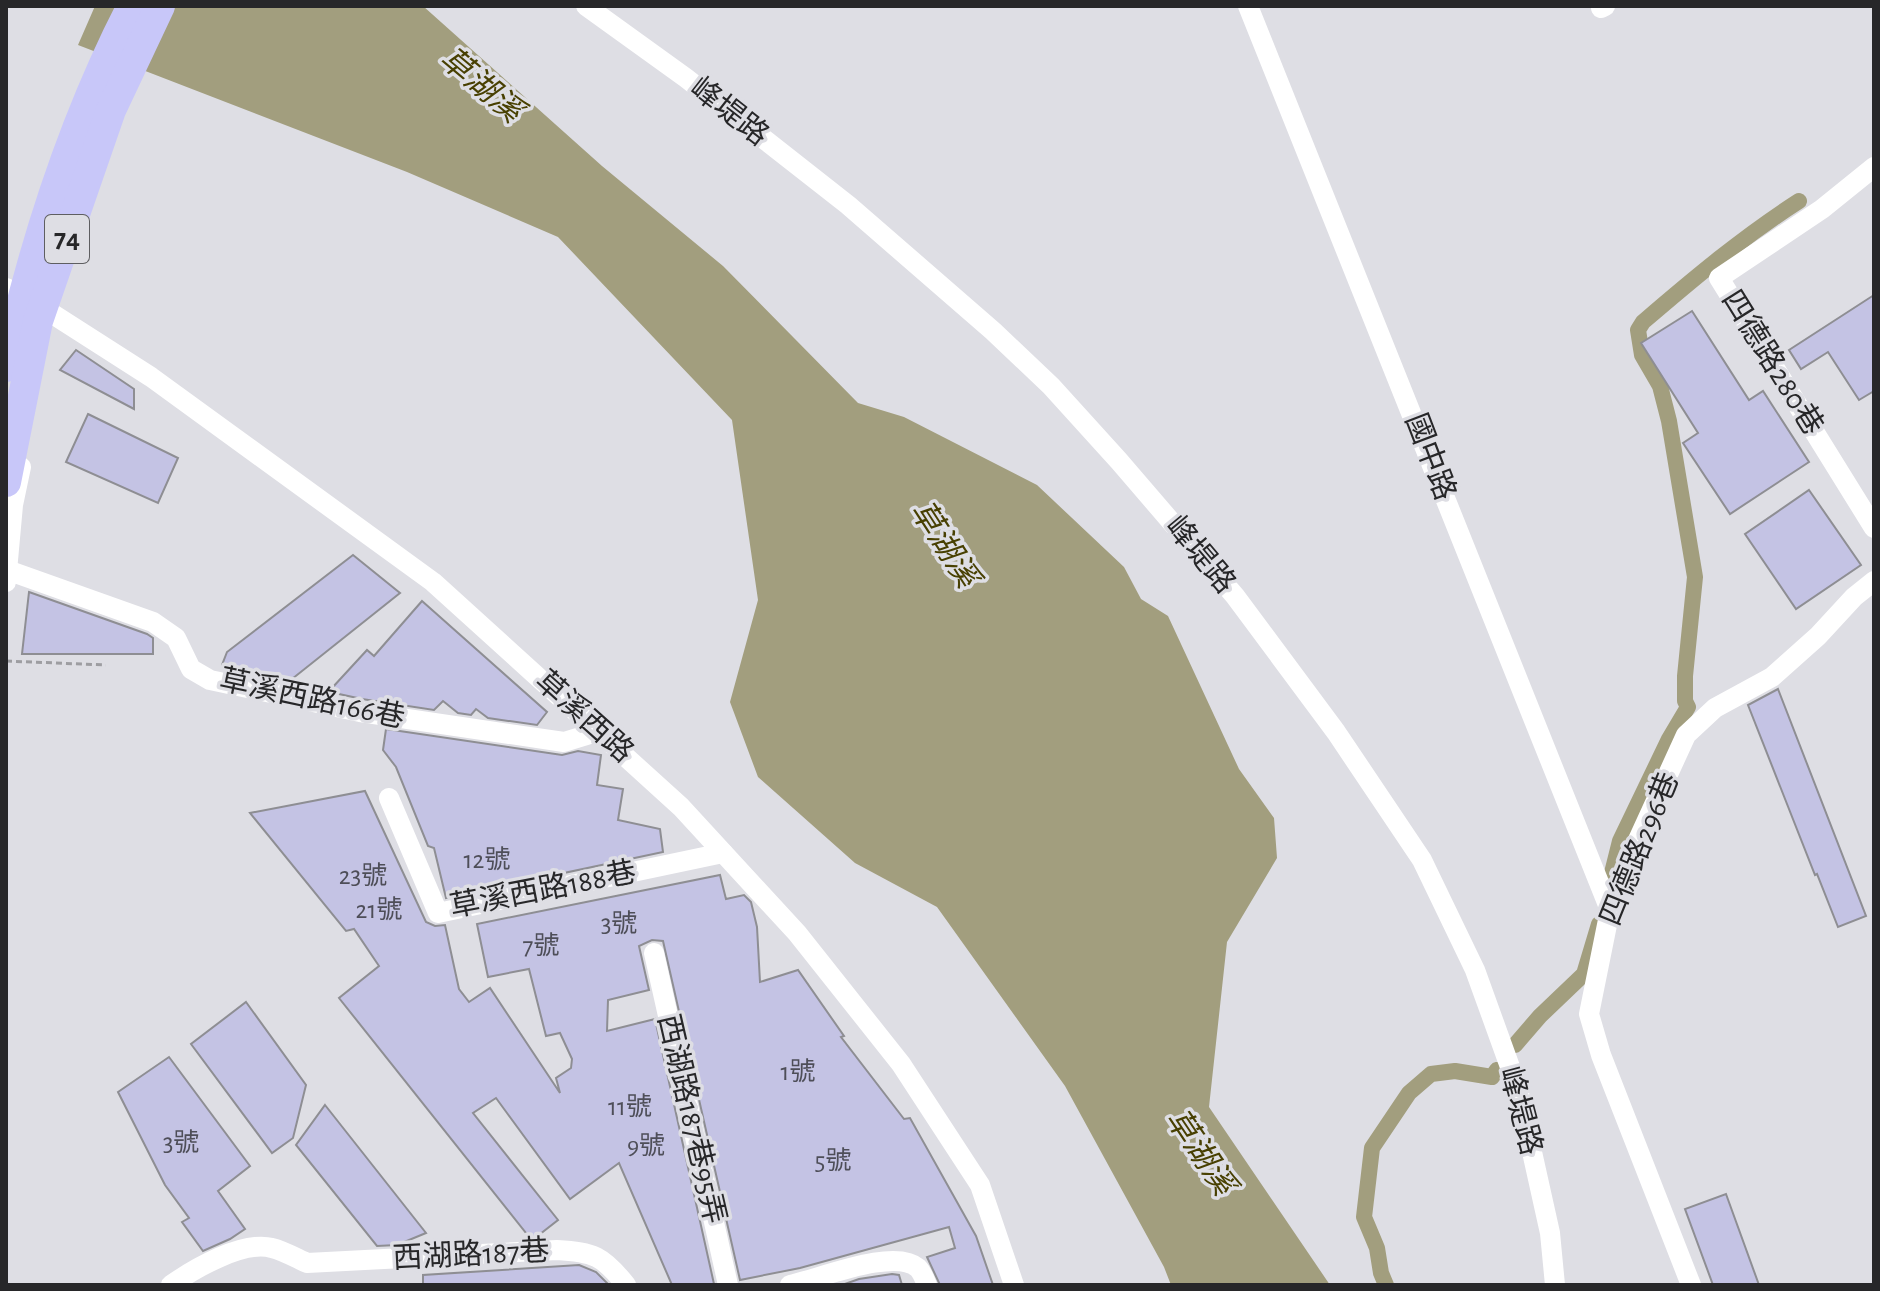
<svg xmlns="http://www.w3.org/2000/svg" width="1880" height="1291" viewBox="0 0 1880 1291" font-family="'Alegreya Sans','Noto Sans TC',sans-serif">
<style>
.water{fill:#a29e7e}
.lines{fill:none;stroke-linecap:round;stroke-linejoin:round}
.canal{stroke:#a29e7e;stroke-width:16}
.building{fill:#c4c3e4;stroke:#8e8e93;stroke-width:2}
.path{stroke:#9d9da1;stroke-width:3;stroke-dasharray:6 4;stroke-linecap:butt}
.minor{stroke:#fff;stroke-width:20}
.highway{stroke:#c8c7f9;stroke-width:30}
.labels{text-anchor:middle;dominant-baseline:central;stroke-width:7;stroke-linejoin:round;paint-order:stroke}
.number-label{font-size:26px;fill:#4e4e58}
.shield{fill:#dedee4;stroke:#5e5e61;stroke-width:2}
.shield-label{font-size:28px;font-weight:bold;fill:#272729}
.street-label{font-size:30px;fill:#272729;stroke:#dedee4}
.water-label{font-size:32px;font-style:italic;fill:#484002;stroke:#dedee4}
</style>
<rect width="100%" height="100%" fill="#dedee4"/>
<polygon class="water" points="95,6 423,6 602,166 723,266 858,403 904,417 1037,485 1124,567 1141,599 1168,616 1239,769 1274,818 1277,858 1227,942 1209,1107 1330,1285 1171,1285 1164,1267 1065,1086 937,907 855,863 758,777 730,702 758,600 732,420 558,237 407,172 78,45"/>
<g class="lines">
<g class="canal">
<path d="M1605 901 1620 841 1669 739 1688 707 1685 701V676L1695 577 1669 421 1660 386 1642 355 1638 330 1643 322C1693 279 1743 237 1799 201"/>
<polyline points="1515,1045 1540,1016 1584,974 1599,924"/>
<polyline points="1386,1285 1381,1273 1377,1248 1364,1217 1372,1148 1409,1093 1431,1074 1455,1071 1492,1077 1497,1070"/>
</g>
</g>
<g class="building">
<polygon points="1874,295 1874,391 1859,400 1828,352 1801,369 1789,350"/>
<polygon points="1692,311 1749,400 1763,391 1809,462 1730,514 1683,443 1698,433 1641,343"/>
<polygon points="76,350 134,389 134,409 60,370"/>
<polygon points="88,414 178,458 158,503 66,462"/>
<polygon points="1809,490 1861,565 1796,609 1745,534"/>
<polygon points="353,555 400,593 287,683 225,670 222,665 227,652"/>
<polygon points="29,592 147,634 153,638 153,654 22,654"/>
<polygon points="422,601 547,712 537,725 488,718 476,709 471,715 458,713 443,701 434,710 362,699 339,694 332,688 367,650 374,656"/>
<polygon points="1778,689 1866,916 1838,927 1817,874 1815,875 1748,705"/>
<polygon points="386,729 562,755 578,751 601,755 597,785 623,789 618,820 660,829 663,852 446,898 434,848 428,846 396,767 383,750"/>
<polygon points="365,791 426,922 435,926 445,925 459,989 469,1002 490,988 560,1093 556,1078 571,1068 572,1059 560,1033 546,1036 529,969 488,977 477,924 720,875 726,899 744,895 751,902 757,927 760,982 798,970 844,1036 841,1037 904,1119 910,1118 976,1236 993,1285 940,1285 927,1257 955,1248 949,1227 800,1268 740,1280 663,941 652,940 639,946 649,990 608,1000 607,1031 655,1019 714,1284 672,1285 619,1163 570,1199 496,1098 473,1113 558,1220 535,1238 530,1238 339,998 379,966 354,929 346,931 250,813"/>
<polygon points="246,1002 306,1085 293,1138 272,1153 191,1044"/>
<polygon points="169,1057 250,1166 218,1191 245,1229 230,1239 203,1251 182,1222 189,1218 165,1185 118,1092"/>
<polygon points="325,1105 426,1233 397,1245 377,1246 296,1145"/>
<polygon points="1726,1194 1759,1285 1713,1285 1685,1209"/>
<polygon points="579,1265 596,1272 609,1285 423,1285 423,1275"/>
<polygon points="892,1274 899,1275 902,1285 842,1285 859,1279"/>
</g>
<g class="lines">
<polyline class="path" points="6,661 106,665"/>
<g class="minor">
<polyline points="586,6 686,78 848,205 993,331 1051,386 1119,461 1235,596 1336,732 1422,860 1475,970 1518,1089 1550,1233 1555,1285"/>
<polyline points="1248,6 1610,910"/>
<polyline points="1601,8 1605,6"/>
<polyline points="1874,167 1822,209 1719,278 1874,528"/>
<polyline points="6,288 37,304 151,377 433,582 681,807 797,933 901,1064 980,1185 1014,1285"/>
<polyline points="7,570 153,622 176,638 191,669 210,680 360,712 564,742 600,731"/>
<polyline points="6,582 13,505 21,467"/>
<polyline points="389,798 438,913 723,853"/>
<polyline points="654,953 728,1285"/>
<path d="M171 1285C194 1269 243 1240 272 1248 284 1251 296 1258 307 1263L557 1250C594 1252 603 1256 626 1285"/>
<path d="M790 1285C819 1279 895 1247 918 1268 922 1272 925 1280 927 1285"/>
<polyline points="1691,1285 1601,1055 1589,1014 1610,910 1627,864 1686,735 1715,708 1772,677 1818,636 1854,597 1874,581"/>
</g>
<g class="highway">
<path d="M6 367C34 242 73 120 132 6"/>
<polyline points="6,482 38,321 111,110 160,6"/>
</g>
</g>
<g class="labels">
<g class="number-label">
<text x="487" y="860">12號</text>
<text x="363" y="876">23號</text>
<text x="379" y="910">21號</text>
<text x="619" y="924">3號</text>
<text x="541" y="946">7號</text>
<text x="798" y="1072">1號</text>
<text x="630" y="1107">11號</text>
<text x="181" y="1143">3號</text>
<text x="646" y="1146">9號</text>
<text x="833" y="1161">5號</text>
</g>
<rect class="shield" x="45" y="215" width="44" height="48" rx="6"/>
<g class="shield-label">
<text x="67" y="239">74</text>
</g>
<g class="street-label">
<text transform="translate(729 112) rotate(38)">峰堤路</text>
<text transform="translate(1772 363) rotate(58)">四德路280巷</text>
<text transform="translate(1430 457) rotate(69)">國中路</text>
<text transform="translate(1200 555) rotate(50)">峰堤路</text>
<text transform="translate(312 699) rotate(12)">草溪西路166巷</text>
<text transform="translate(584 717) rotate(42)">草溪西路</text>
<text transform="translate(1640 849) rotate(-68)">四德路296巷</text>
<text transform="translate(543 890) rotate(-11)">草溪西路188巷</text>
<text transform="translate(1520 1111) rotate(75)">峰堤路</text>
<text transform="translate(691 1119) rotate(77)">西湖路187巷95弄</text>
<text transform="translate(471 1255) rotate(-3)">西湖路187巷</text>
</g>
<g class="water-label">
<text transform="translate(481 85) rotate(40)">草湖溪</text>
<text transform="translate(944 544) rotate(57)">草湖溪</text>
<text transform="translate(1200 1152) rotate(56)">草湖溪</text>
</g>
</g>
<rect width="1880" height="1291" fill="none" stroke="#272729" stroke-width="16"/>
</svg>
